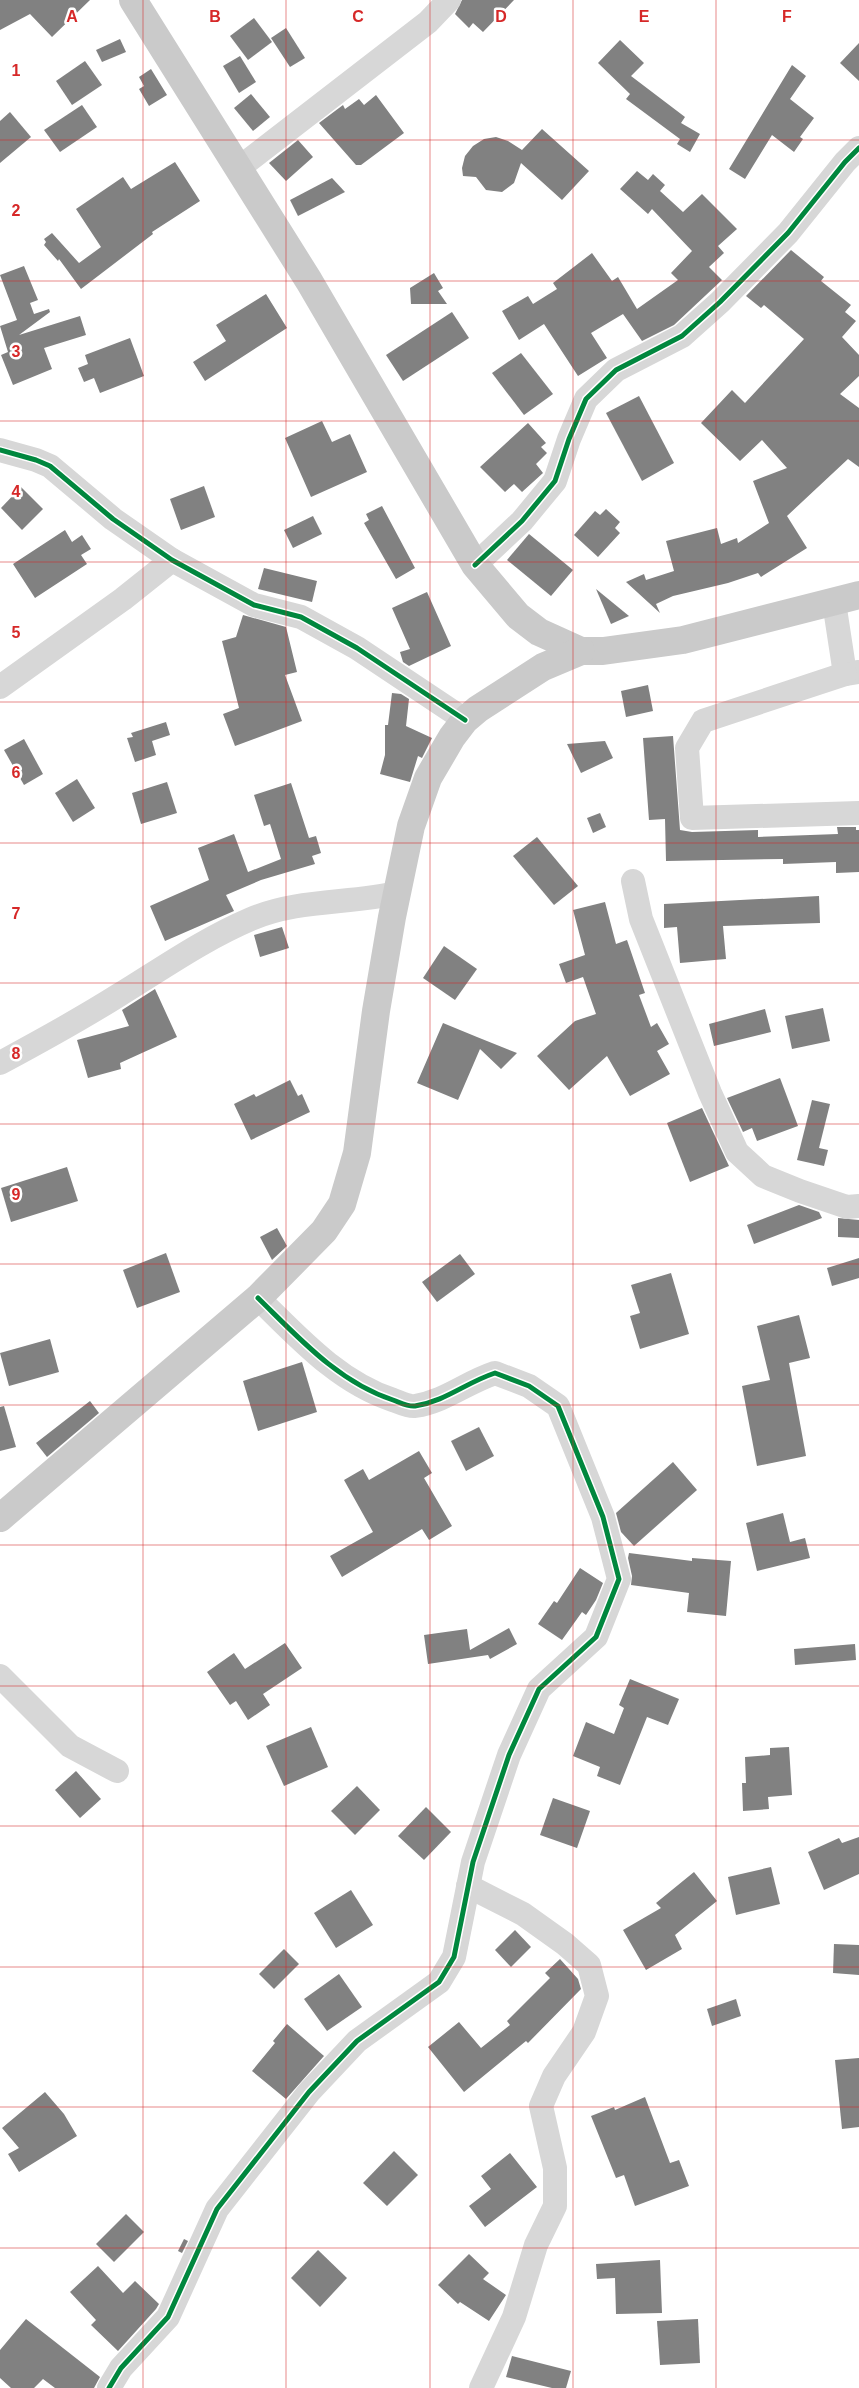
<svg xmlns="http://www.w3.org/2000/svg" width="859" height="2388" viewBox="0 0 859 2388" font-family="Arial,sans-serif">
<style>
.building{fill:#818181}
.lines{fill:none;stroke-linecap:round;stroke-linejoin:round}
.minor{stroke:#d7d7d7;stroke-width:24}
.major{stroke:#cacaca;stroke-width:28}
.cycleway-casing{stroke:#fff;stroke-width:8}
.cycleway{stroke:#00873e;stroke-width:5}
.grid{fill:none;stroke:#d62828;stroke-width:1;stroke-opacity:0.55}
.grid-label{font-size:16px;text-anchor:middle;font-weight:bold;fill:#d62828;stroke:#fff;stroke-width:5;stroke-linejoin:round;paint-order:stroke}
</style>
<rect width="100%" height="100%" fill="#fff"/>
<g class="building">
<polygon points="0,0 90,0 52,37 30,14 0,30"/>
<polygon points="462,0 514,0 483,32 473,23 469,28 455,14"/>
<polygon points="254,18 272,42 248,60 230,36"/>
<polygon points="286,28 305,58 290,67 271,38"/>
<polygon points="120,39 126,52 102,62 96,50"/>
<polygon points="620,40 644,63 631,76 685,117 681,123 700,134 690,152 677,144 680,139 626,99 630,94 598,63"/>
<polygon points="859,43 859,81 840,63"/>
<polygon points="240,56 256,82 239,93 223,66"/>
<polygon points="85,61 102,85 72,105 56,81"/>
<polygon points="792,65 806,76 790,99 814,118 800,137 803,139 794,152 772,135 745,179 729,169"/>
<polygon points="151,69 167,95 149,106 139,89 144,86 139,77"/>
<polygon points="251,94 270,117 253,131 234,108"/>
<polygon points="376,95 404,133 361,165 356,165 319,123 343,105 345,109 359,99 364,105"/>
<polygon points="82,105 97,127 60,152 44,130"/>
<polygon points="10,112 31,137 0,163 0,121"/>
<polygon points="542,129 589,171 562,200 521,163 514,183 502,192 486,190 476,177 463,176 462,168 465,156 473,146 484,139 496,137 508,141 522,150"/>
<polygon points="298,140 313,157 286,181 269,163"/>
<polygon points="175,162 200,201 152,232 153,234 81,289 59,259 58,261 44,245 46,242 44,239 52,233 79,263 101,247 76,209 123,177 131,189"/>
<polygon points="637,171 648,180 653,174 665,185 660,191 683,212 702,194 737,229 718,246 724,253 709,267 722,280 674,325 642,341 623,314 591,333 607,358 578,376 544,324 519,340 502,311 528,296 533,304 557,289 553,283 592,253 612,281 618,277 637,309 678,280 671,273 692,251 652,209 648,214 620,189"/>
<polygon points="332,178 345,192 298,216 290,200"/>
<polygon points="791,250 824,277 821,281 851,305 845,312 856,321 842,337 859,355 859,376 840,394 859,408 859,467 848,459 787,516 807,548 761,577 758,573 728,583 673,596 656,604 660,613 626,582 644,574 646,580 674,571 666,541 717,528 721,544 737,538 738,543 769,523 753,481 787,468 762,440 740,461 701,423 732,390 745,403 804,339 764,305 761,308 746,296"/>
<polygon points="24,266 38,300 30,303 34,314 49,309 50,312 19,335 80,316 86,335 44,348 52,369 13,385 1,355 8,352 0,326 17,320 0,275"/>
<polygon points="434,273 443,288 438,291 447,304 411,304 410,288"/>
<polygon points="266,294 287,328 205,381 193,362 226,341 216,325"/>
<polygon points="452,312 469,338 403,381 386,355"/>
<polygon points="130,338 144,376 100,393 94,378 84,382 78,368 88,364 85,355"/>
<polygon points="521,353 553,394 524,415 492,373"/>
<polygon points="639,396 674,463 642,481 606,413"/>
<polygon points="322,421 332,442 350,434 367,472 311,497 285,438"/>
<polygon points="528,423 546,443 541,447 547,453 536,464 543,473 522,492 514,484 505,492 480,467"/>
<polygon points="204,486 215,517 181,530 170,499"/>
<polygon points="21,487 43,509 22,530 1,508"/>
<polygon points="382,506 415,568 396,579 364,523 369,520 366,514"/>
<polygon points="606,509 620,522 615,528 620,533 598,557 574,535 595,511 600,515"/>
<polygon points="313,516 322,534 293,548 284,530"/>
<polygon points="65,530 72,542 82,535 91,549 81,555 87,564 35,598 13,564"/>
<polygon points="529,534 573,570 551,596 507,560"/>
<polygon points="264,568 317,581 312,602 258,589"/>
<polygon points="596,589 629,616 611,624"/>
<polygon points="427,592 451,646 409,666 403,662 400,652 410,649 392,608"/>
<polygon points="243,615 286,627 297,672 285,675 302,721 235,746 223,714 239,708 222,641 236,637"/>
<polygon points="648,685 653,711 626,717 621,691"/>
<polygon points="392,693 401,694 409,699 406,726 432,738 422,758 418,756 410,782 380,774 385,755 385,725 388,725"/>
<polygon points="166,722 170,735 152,741 156,755 135,762 127,738 133,737 131,733"/>
<polygon points="673,736 680,830 692,832 758,830 758,837 838,834 837,827 856,827 856,830 859,830 859,872 836,873 836,862 783,864 783,859 666,861 665,819 649,820 643,738"/>
<polygon points="24,739 43,774 24,785 4,750"/>
<polygon points="605,741 613,758 581,773 567,744"/>
<polygon points="77,779 95,808 73,822 55,793"/>
<polygon points="167,782 177,813 141,824 132,793"/>
<polygon points="291,783 309,838 316,836 321,853 312,856 315,864 261,880 226,895 234,911 165,941 150,906 209,880 198,848 234,834 248,872 281,859 270,824 264,826 254,795"/>
<polygon points="600,813 606,827 593,833 587,818"/>
<polygon points="537,837 578,886 554,905 513,856"/>
<polygon points="819,896 820,923 723,926 726,959 680,963 677,927 664,928 664,904"/>
<polygon points="605,902 616,944 627,940 645,993 639,995 651,1027 657,1023 669,1044 657,1051 670,1074 630,1096 607,1056 569,1090 537,1056 575,1021 596,1014 583,977 566,983 559,964 585,955 573,910"/>
<polygon points="282,927 289,948 260,957 254,935"/>
<polygon points="444,946 477,969 455,1000 423,978"/>
<polygon points="155,989 177,1037 120,1063 121,1069 88,1078 77,1040 129,1026 122,1010"/>
<polygon points="823,1008 830,1041 792,1049 785,1016"/>
<polygon points="765,1009 771,1032 714,1046 709,1024"/>
<polygon points="443,1023 477,1037 517,1053 501,1069 480,1049 458,1100 417,1083"/>
<polygon points="780,1078 798,1126 757,1141 752,1128 743,1132 727,1098"/>
<polygon points="290,1080 298,1096 302,1094 310,1112 251,1140 234,1104 254,1094 256,1097"/>
<polygon points="812,1100 830,1104 819,1148 828,1150 824,1166 797,1160"/>
<polygon points="702,1108 729,1166 690,1182 667,1123"/>
<polygon points="67,1167 78,1201 11,1222 1,1188"/>
<polygon points="799,1205 819,1212 822,1218 754,1244 747,1225"/>
<polygon points="838,1218 859,1220 859,1238 838,1237"/>
<polygon points="277,1228 287,1246 272,1260 260,1237"/>
<polygon points="166,1253 180,1292 137,1308 123,1270"/>
<polygon points="460,1254 475,1274 437,1302 422,1282"/>
<polygon points="859,1258 859,1278 832,1286 827,1268"/>
<polygon points="671,1273 689,1334 640,1349 630,1316 640,1313 631,1285"/>
<polygon points="799,1315 810,1358 789,1363 806,1456 757,1466 742,1386 770,1380 757,1326"/>
<polygon points="50,1339 59,1372 9,1386 0,1353"/>
<polygon points="302,1362 317,1412 258,1431 243,1381"/>
<polygon points="90,1401 99,1413 47,1457 36,1443"/>
<polygon points="4,1406 16,1447 0,1451 0,1407"/>
<polygon points="479,1427 494,1456 466,1471 451,1441"/>
<polygon points="419,1451 432,1473 424,1478 452,1526 429,1540 422,1529 342,1577 330,1556 373,1532 344,1480 363,1469 369,1480"/>
<polygon points="673,1462 697,1490 634,1546 621,1532 616,1513"/>
<polygon points="783,1513 790,1542 805,1538 810,1558 757,1571 746,1523"/>
<polygon points="629,1553 692,1561 692,1558 731,1561 726,1616 687,1612 689,1593 631,1585 632,1576 628,1558"/>
<polygon points="580,1568 603,1583 596,1600 586,1615 582,1612 562,1640 538,1624 554,1601 557,1603"/>
<polygon points="509,1628 517,1644 490,1659 488,1655 428,1664 424,1635 467,1629 470,1650"/>
<polygon points="285,1643 302,1668 263,1694 270,1705 248,1720 236,1701 230,1705 207,1672 234,1653 245,1669"/>
<polygon points="855,1644 856,1660 795,1665 794,1649"/>
<polygon points="630,1679 679,1699 668,1725 647,1717 620,1785 597,1776 600,1767 573,1756 586,1722 614,1734 624,1708 619,1705"/>
<polygon points="311,1727 328,1767 284,1786 266,1746"/>
<polygon points="789,1747 792,1795 768,1797 769,1809 743,1811 742,1783 746,1783 745,1757 770,1755 770,1748"/>
<polygon points="76,1771 101,1799 80,1818 55,1790"/>
<polygon points="357,1786 380,1810 355,1835 331,1811"/>
<polygon points="553,1798 590,1811 577,1848 540,1835"/>
<polygon points="426,1807 451,1832 424,1860 398,1836"/>
<polygon points="859,1837 859,1874 824,1890 808,1852 839,1838 842,1843"/>
<polygon points="771,1867 780,1904 736,1915 728,1877"/>
<polygon points="694,1872 717,1901 675,1935 682,1949 646,1970 623,1930 661,1908 656,1903"/>
<polygon points="351,1890 373,1925 336,1948 314,1913"/>
<polygon points="515,1930 531,1947 511,1967 495,1950"/>
<polygon points="834,1944 859,1945 859,1975 833,1973"/>
<polygon points="284,1949 299,1964 274,1989 259,1974"/>
<polygon points="560,1959 578,1979 581,1989 528,2043 526,2041 464,2092 428,2047 459,2022 481,2048 510,2025 507,2021 550,1978 545,1973"/>
<polygon points="339,1974 362,2007 327,2031 304,1999"/>
<polygon points="736,1999 741,2016 712,2026 707,2009"/>
<polygon points="287,2024 324,2056 286,2099 252,2071 275,2043 273,2041"/>
<polygon points="859,2058 859,2127 842,2129 835,2060"/>
<polygon points="45,2092 64,2114 77,2136 19,2172 8,2154 19,2148 2,2128"/>
<polygon points="645,2097 670,2163 679,2160 689,2186 635,2206 624,2175 616,2178 591,2116 614,2107 615,2110"/>
<polygon points="394,2151 418,2175 387,2206 363,2183"/>
<polygon points="510,2153 537,2187 485,2227 469,2206 491,2189 481,2176"/>
<polygon points="126,2214 144,2232 114,2262 96,2244"/>
<polygon points="184,2239 188,2241 182,2253 178,2251"/>
<polygon points="318,2250 347,2278 320,2307 291,2278"/>
<polygon points="469,2254 489,2273 483,2279 506,2295 489,2321 460,2302 458,2304 438,2285"/>
<polygon points="660,2260 662,2313 616,2314 615,2278 597,2279 596,2264"/>
<polygon points="98,2266 123,2293 135,2281 159,2304 156,2309 118,2351 91,2325 96,2320 70,2292"/>
<polygon points="26,2319 100,2377 94,2388 55,2388 43,2379 34,2388 11,2388 0,2378 0,2350"/>
<polygon points="698,2319 700,2363 660,2365 657,2321"/>
<polygon points="512,2356 571,2371 566,2388 552,2388 506,2377"/>
</g>
<g class="lines">
<g class="minor">
<polyline points="239,168 428,22 449,0"/>
<polyline points="0,450 36,460 50,466 113,519 172,560 254,605 301,617 357,648 465,720"/>
<polyline points="475,565 522,521 555,481 569,439 586,399 616,370 682,336 720,302 788,233 845,162 859,148"/>
<polyline points="834,602 845,674 859,672"/>
<polyline points="845,674 703,721 687,748 692,818 859,813"/>
<polyline points="0,687 123,599 172,560"/>
<polyline points="633,881 641,919 710,1093 737,1152 763,1176 800,1191 847,1207 859,1206"/>
<path d="M0 1063C41 1041 81 1019 119 995 163 968 204 939 251 919 298 899 349 904 397 893"/>
<polyline points="0,1676 70,1746 117,1771"/>
<polyline points="468,1886 523,1914 565,1944 589,1965 597,1996 584,2032 554,2076 541,2106 555,2168 555,2206 536,2245 514,2317 481,2388"/>
<path d="M109 2388 121 2368 168 2317 217 2209 309 2092 357 2041 439 1982 454 1957 473 1862 509 1755 539 1689 596 1637 619 1579 603 1517 558 1406 529 1386 495 1373C465 1383 446 1401 415 1406 408 1407 399 1402 393 1400 338 1382 298 1337 258 1298"/>
</g>
<g class="major">
<polyline points="133,0 309,281 475,565 518,616 539,632 581,651 603,651 683,640 859,595"/>
<polyline points="0,1518 258,1298 324,1231 342,1204 357,1153 376,1011 392,917 411,826 428,778 452,737 465,720 478,709 543,667 581,651"/>
</g>
<defs>
<g id="cycleway">
<polyline points="0,450 36,460 50,466 113,519 172,560 254,605 301,617 357,648 465,720"/>
<polyline points="475,565 522,521 555,481 569,439 586,399 616,370 682,336 720,302 788,233 845,162 859,148"/>
<path d="M109 2388 121 2368 168 2317 217 2209 309 2092 357 2041 439 1982 454 1957 473 1862 509 1755 539 1689 596 1637 619 1579 603 1517 558 1406 529 1386 495 1373C465 1383 446 1401 415 1406 408 1407 399 1402 393 1400 338 1382 298 1337 258 1298"/>
</g>
</defs>
<use href="#cycleway" class="cycleway-casing"/>
<use href="#cycleway" class="cycleway"/>
</g>
<path class="grid" d="M143 0V2388M286 0V2388M430 0V2388M573 0V2388M716 0V2388M0 140H859M0 281H859M0 421H859M0 562H859M0 702H859M0 843H859M0 983H859M0 1124H859M0 1264H859M0 1405H859M0 1545H859M0 1686H859M0 1826H859M0 1967H859M0 2107H859M0 2248H859"/>
<g class="grid-label">
<text x="72" y="22">A</text>
<text x="215" y="22">B</text>
<text x="358" y="22">C</text>
<text x="501" y="22">D</text>
<text x="644" y="22">E</text>
<text x="787" y="22">F</text>
<text x="16" y="76">1</text>
<text x="16" y="216">2</text>
<text x="16" y="357">3</text>
<text x="16" y="497">4</text>
<text x="16" y="638">5</text>
<text x="16" y="778">6</text>
<text x="16" y="919">7</text>
<text x="16" y="1059">8</text>
<text x="16" y="1200">9</text>
</g>
</svg>
